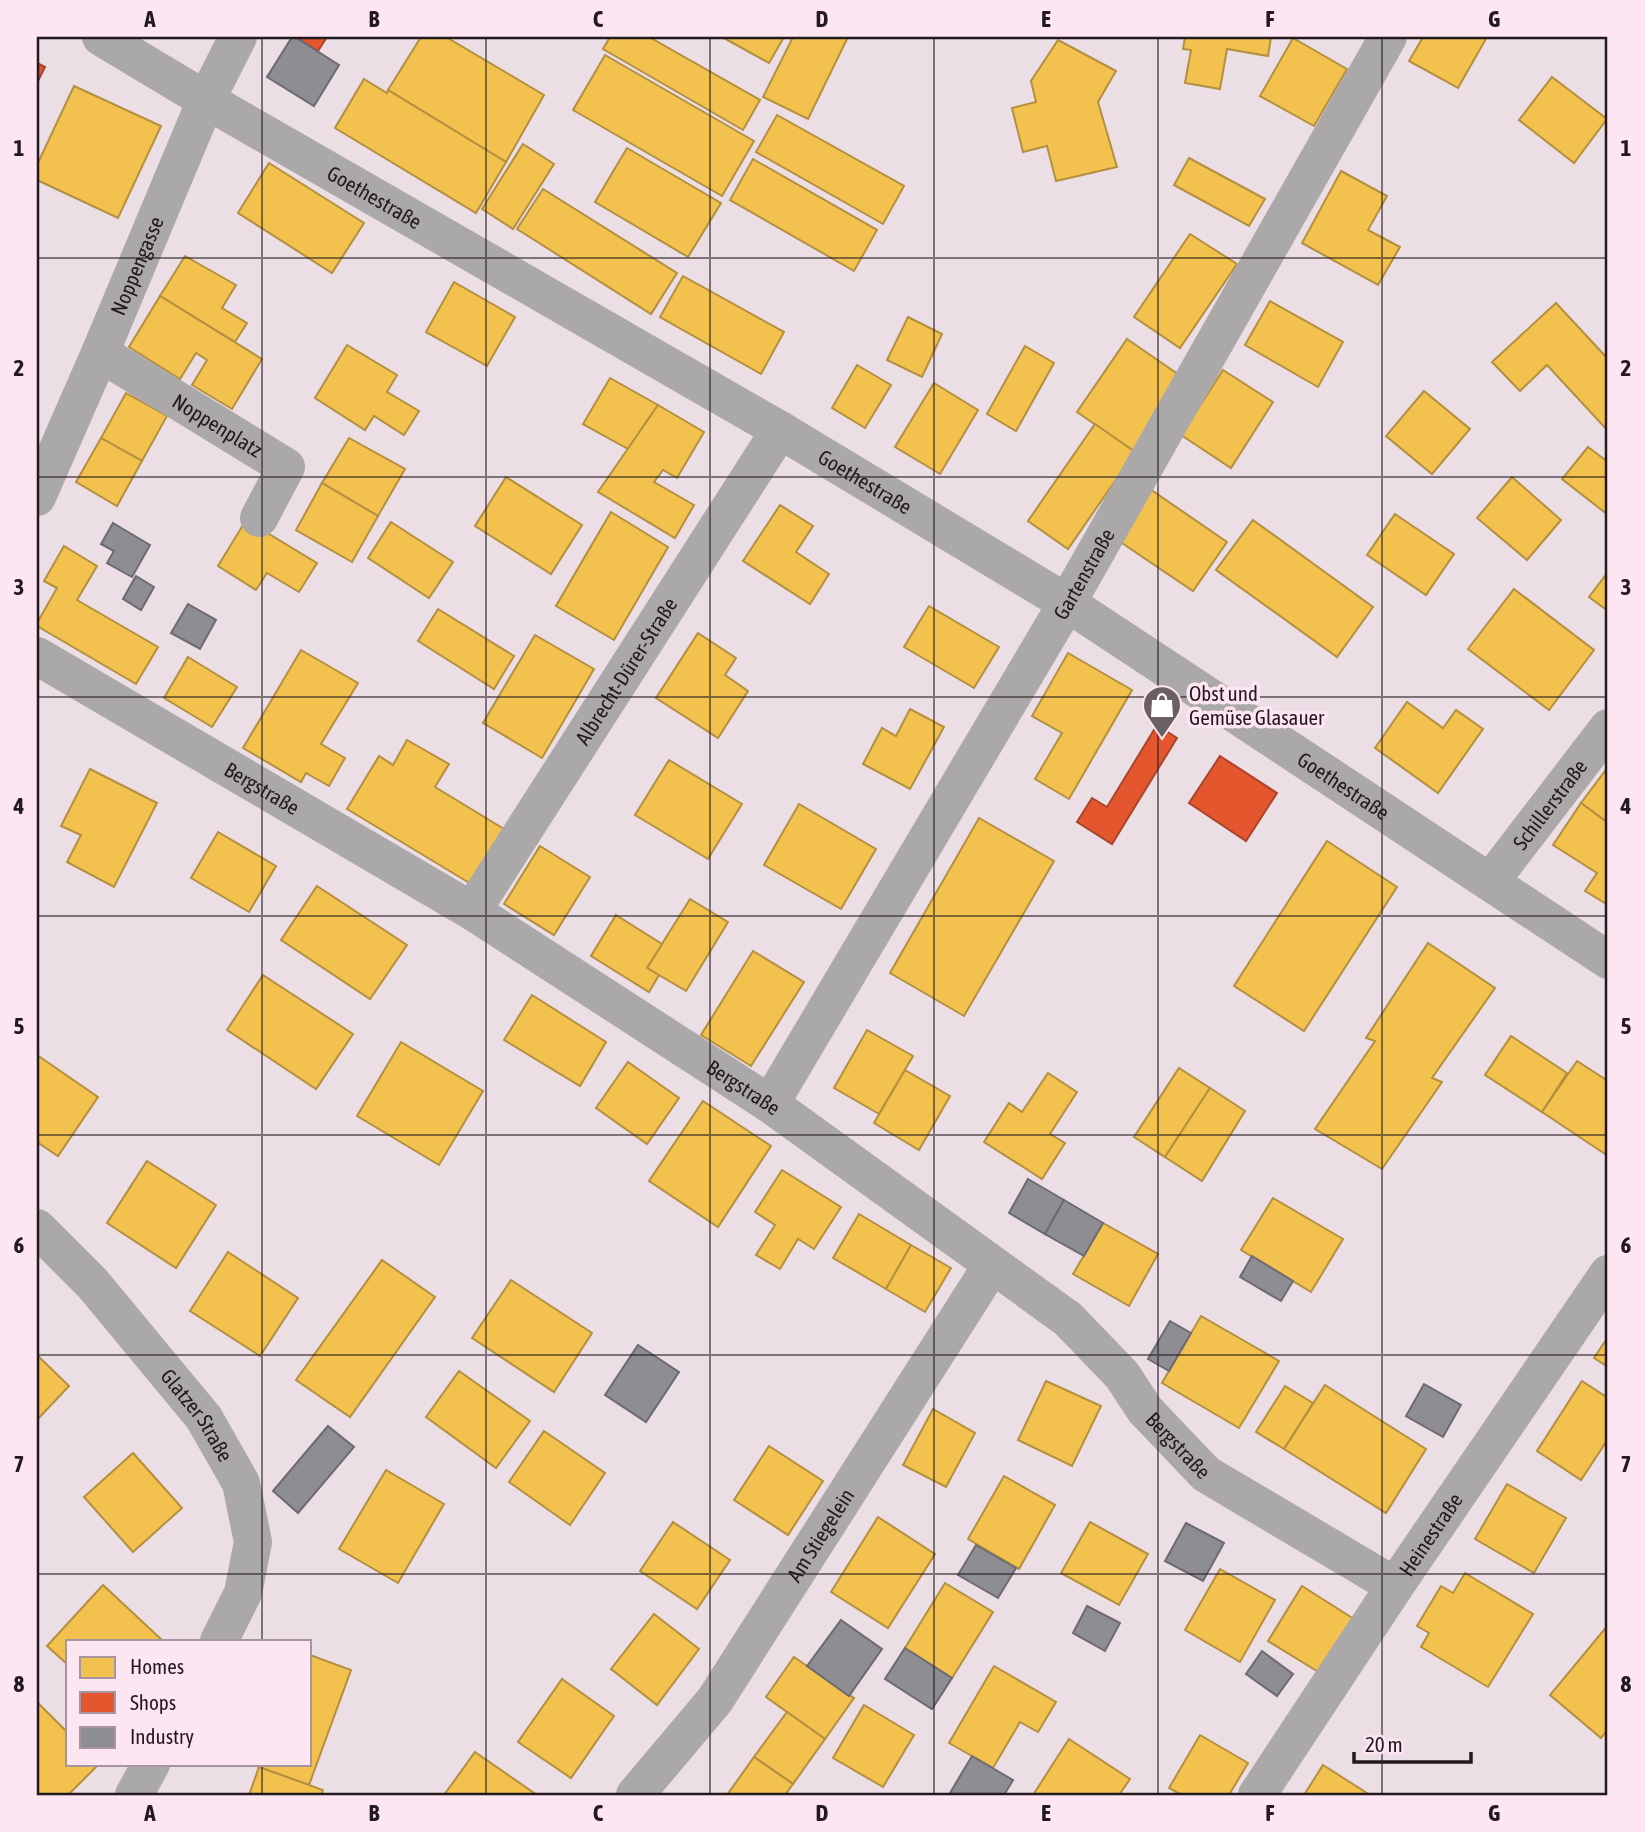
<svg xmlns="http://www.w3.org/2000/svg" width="1645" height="1832" viewBox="0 0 1645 1832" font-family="'Asap Condensed',sans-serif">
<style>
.homes{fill:#f2c14e;stroke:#b48f40;stroke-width:2}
.shops{fill:#e4572e;stroke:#aa452a;stroke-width:2}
.industry{fill:#8d8d92;stroke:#6d6a70;stroke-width:2}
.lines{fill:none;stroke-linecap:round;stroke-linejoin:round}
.street{stroke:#aaa8a8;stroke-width:38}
.grid{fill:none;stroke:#231a1f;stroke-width:2;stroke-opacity:0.55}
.labels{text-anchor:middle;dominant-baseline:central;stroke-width:7;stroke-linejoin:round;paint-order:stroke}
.street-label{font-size:21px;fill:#231a1f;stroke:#fee5f2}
.poi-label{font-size:21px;fill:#231a1f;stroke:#fee5f2;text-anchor:start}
.neatline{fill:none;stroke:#231a1f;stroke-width:2.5}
.grid-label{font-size:23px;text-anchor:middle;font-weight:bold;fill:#231a1f}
</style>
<rect width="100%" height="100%" fill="#ebdee4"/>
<g class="homes">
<polygon points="421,37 446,37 544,95 506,162 388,90"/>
<polygon points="610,37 649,37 760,100 743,130 603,49"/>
<polygon points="722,37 784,37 769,63"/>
<polygon points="793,37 848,37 808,119 763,97"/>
<polygon points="1185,37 1271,37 1268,56 1227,49 1220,89 1185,83 1191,50 1183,49"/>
<polygon points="1423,37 1487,37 1458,88 1409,61"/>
<polygon points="1293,38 1347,69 1314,126 1260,96"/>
<polygon points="1058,40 1116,71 1098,102 1117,167 1056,181 1047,146 1023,152 1012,108 1036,102 1031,81"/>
<polygon points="605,55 754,141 722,196 573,110"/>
<polygon points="1552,77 1607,119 1574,163 1519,120"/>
<polygon points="364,79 387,93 388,90 506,162 476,213 335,128"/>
<polygon points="74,86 161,126 118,218 37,180 37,165"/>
<polygon points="777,115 904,186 883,224 756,152"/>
<polygon points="523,144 554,164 513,229 482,209"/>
<polygon points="627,148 721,203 688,257 595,202"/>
<polygon points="1189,158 1265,199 1249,226 1174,185"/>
<polygon points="753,159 877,230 854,271 730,200"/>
<polygon points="269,163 364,223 332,273 238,213"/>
<polygon points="1341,171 1387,196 1368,230 1400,247 1378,285 1302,243"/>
<polygon points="543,189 677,273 651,314 517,229"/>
<polygon points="1190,234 1237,264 1180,348 1134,317"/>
<polygon points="185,256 236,285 222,308 247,323 235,342 160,296"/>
<polygon points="683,276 784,332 761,374 660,317"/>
<polygon points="454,282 515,317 487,366 426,332"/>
<polygon points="160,296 262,359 232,409 192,385 207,360 196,353 180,379 129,347"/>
<polygon points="1270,301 1343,342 1318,387 1245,345"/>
<polygon points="1556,303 1608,359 1608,431 1547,365 1520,391 1492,362"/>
<polygon points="908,317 942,334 922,377 887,360"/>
<polygon points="1127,339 1185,379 1135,452 1077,412"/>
<polygon points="347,345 397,375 387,392 419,411 404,435 374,416 365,430 315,398"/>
<polygon points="1025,346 1054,363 1016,431 987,414"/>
<polygon points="857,365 891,385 865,428 832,408"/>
<polygon points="1223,370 1273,402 1231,468 1181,435"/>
<polygon points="610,378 658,405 628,449 583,424"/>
<polygon points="934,383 978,410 940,474 895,447"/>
<polygon points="1424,391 1470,429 1432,474 1386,436"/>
<polygon points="126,393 167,416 142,461 101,438"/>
<polygon points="658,405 704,432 677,478 663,470 654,482 694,505 675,538 598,492"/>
<polygon points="1095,424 1135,452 1068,549 1028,521"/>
<polygon points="101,438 142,461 117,506 76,482"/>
<polygon points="349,438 405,469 378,516 322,483"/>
<polygon points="1588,447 1608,462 1608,515 1562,479"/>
<polygon points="506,477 582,525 551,574 475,526"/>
<polygon points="1512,477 1561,520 1527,560 1477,518"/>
<polygon points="322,483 378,516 352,562 296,530"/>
<polygon points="1150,489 1227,542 1193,591 1116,539"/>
<polygon points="780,505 813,526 796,552 829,574 810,604 743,561"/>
<polygon points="611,512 668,547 614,640 556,606"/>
<polygon points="1395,514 1454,554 1426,595 1367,555"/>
<polygon points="246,520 317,563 299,592 267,573 256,590 218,566"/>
<polygon points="1253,520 1373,607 1337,657 1216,570"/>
<polygon points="391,522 453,562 429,598 368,558"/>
<polygon points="64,546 97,566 77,600 158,647 136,684 37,626 37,623 57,588 44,581"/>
<polygon points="1608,572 1608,611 1589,597"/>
<polygon points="1514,589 1594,650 1549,710 1468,649"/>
<polygon points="929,606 999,647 974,688 904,647"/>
<polygon points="438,609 514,656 494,689 418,641"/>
<polygon points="698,633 736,658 725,675 748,691 718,738 656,698"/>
<polygon points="535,635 594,669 542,758 483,723"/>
<polygon points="301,650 358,683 321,744 345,758 329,786 306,773 301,782 243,748"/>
<polygon points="1068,653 1132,690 1069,799 1035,779 1062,733 1032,716"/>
<polygon points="188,657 237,687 212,727 164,698"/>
<polygon points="1407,702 1443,728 1456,710 1483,729 1438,793 1375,748"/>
<polygon points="910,709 944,727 910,789 863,764 882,728 896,736"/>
<polygon points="407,740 449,764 435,787 509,832 476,887 347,809 379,756 393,765"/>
<polygon points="669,760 742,804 708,859 635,815"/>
<polygon points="1608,767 1608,823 1581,803"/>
<polygon points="90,769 157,803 114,887 67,862 81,835 61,826"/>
<polygon points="1581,803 1608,823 1608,905 1585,891 1597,873 1553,845"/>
<polygon points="799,804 876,849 841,909 764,865"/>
<polygon points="979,818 1054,861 964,1016 890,973"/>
<polygon points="218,832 276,866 249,912 191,878"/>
<polygon points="1327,841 1397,887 1304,1031 1234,986"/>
<polygon points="540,846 590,877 554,935 504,904"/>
<polygon points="317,886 407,945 370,999 281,940"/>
<polygon points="690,899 728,922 686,991 647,968"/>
<polygon points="616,915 662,944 647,968 659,975 649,992 591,956"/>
<polygon points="1428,943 1495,988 1432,1078 1442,1082 1382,1169 1315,1129 1375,1041 1366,1038"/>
<polygon points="753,951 804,982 751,1066 701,1035"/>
<polygon points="263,975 353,1034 316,1089 227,1030"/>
<polygon points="532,995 606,1042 580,1086 504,1040"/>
<polygon points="867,1030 913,1056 879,1114 834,1088"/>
<polygon points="1511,1036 1567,1073 1542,1112 1485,1075"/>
<polygon points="401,1042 483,1091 439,1165 357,1116"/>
<polygon points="37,1055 98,1097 58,1156 37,1142"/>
<polygon points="1577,1061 1608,1081 1608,1156 1542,1112"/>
<polygon points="628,1062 679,1098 647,1144 596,1108"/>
<polygon points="1179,1068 1210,1088 1165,1157 1134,1137"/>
<polygon points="905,1070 950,1096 919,1150 874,1123"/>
<polygon points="1048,1073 1077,1092 1050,1134 1065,1143 1042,1179 984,1142 1009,1103 1022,1112"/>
<polygon points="1210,1088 1245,1111 1202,1181 1165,1157"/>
<polygon points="703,1101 771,1146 718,1227 649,1181"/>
<polygon points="147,1161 216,1205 176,1268 107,1223"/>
<polygon points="782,1170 841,1207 814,1249 798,1239 780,1269 756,1255 775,1225 755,1212"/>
<polygon points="1273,1198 1343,1239 1311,1292 1241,1250"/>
<polygon points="859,1214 911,1245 886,1289 833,1258"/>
<polygon points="1103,1223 1158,1254 1129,1306 1073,1274"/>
<polygon points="911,1245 951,1268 925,1312 886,1289"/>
<polygon points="228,1252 298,1298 260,1356 190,1311"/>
<polygon points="382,1260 435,1297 350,1417 296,1380"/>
<polygon points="511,1280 592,1333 554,1392 472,1338"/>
<polygon points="1201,1316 1279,1361 1239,1428 1162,1383"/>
<polygon points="1608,1337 1608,1367 1594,1358"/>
<polygon points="37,1355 69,1386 37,1420"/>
<polygon points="459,1371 530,1421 496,1468 426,1417"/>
<polygon points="1046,1381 1101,1406 1072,1466 1018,1440"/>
<polygon points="1582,1381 1608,1398 1608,1439 1581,1480 1537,1451"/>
<polygon points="1325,1385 1426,1449 1386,1513 1284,1449"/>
<polygon points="1285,1386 1313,1403 1284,1449 1256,1432"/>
<polygon points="933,1409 975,1433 946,1487 903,1465"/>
<polygon points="544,1431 605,1473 570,1525 509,1482"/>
<polygon points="769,1446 823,1481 788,1535 734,1500"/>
<polygon points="133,1453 182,1508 133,1552 84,1497"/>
<polygon points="386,1470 444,1504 398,1583 339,1549"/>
<polygon points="1004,1476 1055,1505 1019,1569 968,1539"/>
<polygon points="1507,1484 1566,1518 1534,1573 1475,1539"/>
<polygon points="878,1517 935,1554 888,1628 831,1592"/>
<polygon points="673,1522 730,1560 697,1609 640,1571"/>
<polygon points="1090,1522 1148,1554 1119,1605 1061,1573"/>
<polygon points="1220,1569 1275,1600 1240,1662 1185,1630"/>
<polygon points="1465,1573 1533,1614 1488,1687 1421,1647 1429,1633 1417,1626 1441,1586 1453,1593"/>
<polygon points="945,1583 993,1612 952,1678 905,1648"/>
<polygon points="103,1585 162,1640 161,1641 68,1641 68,1665 47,1646"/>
<polygon points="1302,1586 1354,1619 1320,1673 1268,1641"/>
<polygon points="654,1614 699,1649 657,1705 611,1669"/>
<polygon points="1608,1625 1608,1729 1601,1738 1550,1695"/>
<polygon points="310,1655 351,1670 309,1785 251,1764 310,1764"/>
<polygon points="794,1657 854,1698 825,1739 766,1697"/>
<polygon points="994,1666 1056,1702 1038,1732 1020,1722 993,1768 949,1743"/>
<polygon points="562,1679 614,1716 571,1778 518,1742"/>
<polygon points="37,1702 68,1733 68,1764 99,1764 68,1795 37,1795"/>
<polygon points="864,1705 914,1735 883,1787 833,1758"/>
<polygon points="787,1712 825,1739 793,1784 754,1757"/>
<polygon points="1200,1735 1248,1763 1229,1795 1182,1795 1169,1788"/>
<polygon points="1069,1739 1130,1779 1119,1795 1033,1795"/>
<polygon points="475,1752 537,1795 444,1795"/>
<polygon points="754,1757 793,1784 785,1795 727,1795"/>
<polygon points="1323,1765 1370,1795 1304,1795"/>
<polygon points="259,1767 323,1790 321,1795 249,1795"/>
</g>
<g class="shops">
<polygon points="295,37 327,37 318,51"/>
<polygon points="37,63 45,67 37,83"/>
<polygon points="1157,725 1177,738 1112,844 1077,822 1092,798 1107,807"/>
<polygon points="1220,756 1277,793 1246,841 1189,803"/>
</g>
<g class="industry">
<polygon points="292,37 295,37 339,65 314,106 267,77"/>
<polygon points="113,523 150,545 132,577 107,563 114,551 101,544"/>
<polygon points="136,576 154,587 141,610 123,599"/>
<polygon points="188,604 216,620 200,649 171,633"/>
<polygon points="1028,1179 1064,1200 1045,1234 1009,1213"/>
<polygon points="1064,1200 1103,1223 1084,1256 1045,1234"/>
<polygon points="1252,1256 1293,1281 1281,1301 1240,1277"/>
<polygon points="1170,1321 1191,1333 1169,1371 1148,1359"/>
<polygon points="638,1345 679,1372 646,1422 605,1395"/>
<polygon points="1424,1384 1461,1405 1443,1437 1406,1416"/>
<polygon points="328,1426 354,1447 298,1513 273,1491"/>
<polygon points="1186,1523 1224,1543 1203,1581 1165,1561"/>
<polygon points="976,1545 1016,1568 998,1598 958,1575"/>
<polygon points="1087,1606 1120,1623 1105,1651 1073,1633"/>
<polygon points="841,1620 882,1649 849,1696 807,1666"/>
<polygon points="905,1648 952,1678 932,1709 885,1679"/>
<polygon points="1262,1651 1293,1674 1277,1696 1246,1674"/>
<polygon points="972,1756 1013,1780 1004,1795 953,1795 950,1793"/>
</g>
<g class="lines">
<g class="street">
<path id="s1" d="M101 37 206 100 780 430 1067 603 1608 960"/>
<path id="s2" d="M100 353 286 467 259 518"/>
<path id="s3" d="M37 497 100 353 206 100 238 37"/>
<path id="s4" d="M37 656 472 911 770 1104 1068 1319 1122 1375 1145 1410 1206 1474 1395 1586"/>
<path id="s5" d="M1490 882 1608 728"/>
<path id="s6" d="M472 911 780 430"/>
<path id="s7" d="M770 1104 1067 603 1388 37"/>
<path id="s8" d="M37 1228 93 1284 204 1418 241 1483 253 1542 243 1593 219 1641"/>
<polyline points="134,1795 151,1764"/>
<path id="s9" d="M635 1795 715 1700 992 1265"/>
<path id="s10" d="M1257 1795 1395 1586 1608 1274"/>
</g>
</g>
<path class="grid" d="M262 37V1641M486 37V1795M710 37V1795M934 37V1795M1158 37V1795M1382 37V1795M37 258H1608M37 477H1608M37 697H1608M37 916H1608M37 1135H1608M37 1355H1608M37 1574H1608M262 1764V1795"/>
<defs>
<symbol id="shop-pin" viewBox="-11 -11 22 30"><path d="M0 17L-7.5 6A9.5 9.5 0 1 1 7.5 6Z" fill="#695f64" stroke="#fee5f2"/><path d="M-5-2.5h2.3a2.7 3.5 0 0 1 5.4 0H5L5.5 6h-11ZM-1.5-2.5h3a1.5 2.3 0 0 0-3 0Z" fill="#fff"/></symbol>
</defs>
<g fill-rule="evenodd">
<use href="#shop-pin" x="1140" y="683" width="44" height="60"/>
</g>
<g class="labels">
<g class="street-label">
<text stroke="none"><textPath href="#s1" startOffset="317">Goethestraße</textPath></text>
<text stroke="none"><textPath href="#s3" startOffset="252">Noppengasse</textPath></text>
<text stroke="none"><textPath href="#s2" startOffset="138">Noppenplatz</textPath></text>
<text stroke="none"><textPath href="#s1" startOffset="884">Goethestraße</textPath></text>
<text stroke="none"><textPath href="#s7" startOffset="616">Gartenstraße</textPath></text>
<text stroke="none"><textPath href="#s6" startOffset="285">Albrecht-Dürer-Straße</textPath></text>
<text stroke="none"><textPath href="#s1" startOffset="1451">Goethestraße</textPath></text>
<text stroke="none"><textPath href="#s4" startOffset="261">Bergstraße</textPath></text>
<text stroke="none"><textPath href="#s5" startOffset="98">Schillerstraße</textPath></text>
<text stroke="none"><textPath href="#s4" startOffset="828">Bergstraße</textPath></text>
<text stroke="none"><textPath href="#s8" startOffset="247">Glatzer Straße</textPath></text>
<text stroke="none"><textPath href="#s4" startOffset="1395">Bergstraße</textPath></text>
<text stroke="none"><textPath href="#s10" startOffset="313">Heinestraße</textPath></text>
<text stroke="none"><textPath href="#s9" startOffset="320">Am Stiegelein</textPath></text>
</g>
<g class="poi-label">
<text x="1189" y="693">Obst und<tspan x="1189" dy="24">Gemüse Glasauer</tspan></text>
</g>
</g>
<rect width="1645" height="1832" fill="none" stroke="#fee5f2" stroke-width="77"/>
<rect x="66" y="1640" width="245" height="126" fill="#fee5f2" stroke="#a6949e" stroke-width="2"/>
<rect x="80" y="1657" width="35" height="21" fill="#f2c14e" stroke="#a6949e" stroke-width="2"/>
<text x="130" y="1674" font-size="21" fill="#231a1f">Homes</text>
<rect x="80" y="1692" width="35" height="21" fill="#e4572e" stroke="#a6949e" stroke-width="2"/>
<text x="130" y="1710" font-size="21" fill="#231a1f">Shops</text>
<rect x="80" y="1727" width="35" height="21" fill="#8d8d92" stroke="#a6949e" stroke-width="2"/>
<text x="130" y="1744" font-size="21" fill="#231a1f">Industry</text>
<path d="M1354 1752v10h117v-10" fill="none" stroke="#231a1f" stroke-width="3.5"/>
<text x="1365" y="1752" font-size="21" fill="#231a1f" stroke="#fee5f2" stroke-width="5" paint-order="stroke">20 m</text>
<rect x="38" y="38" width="1568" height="1756" class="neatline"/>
<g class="grid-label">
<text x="150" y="27">A</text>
<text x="374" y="27">B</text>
<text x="598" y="27">C</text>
<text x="822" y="27">D</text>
<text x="1046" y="27">E</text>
<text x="1270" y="27">F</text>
<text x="1494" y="27">G</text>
<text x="19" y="156">1</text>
<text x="1626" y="156">1</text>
<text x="19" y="376">2</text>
<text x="1626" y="376">2</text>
<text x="19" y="595">3</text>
<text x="1626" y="595">3</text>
<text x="19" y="814">4</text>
<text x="1626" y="814">4</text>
<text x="19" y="1034">5</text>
<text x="1626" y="1034">5</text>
<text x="19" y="1253">6</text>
<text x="1626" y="1253">6</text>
<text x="19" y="1472">7</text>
<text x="1626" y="1472">7</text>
<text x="19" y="1692">8</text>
<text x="1626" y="1692">8</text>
<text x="150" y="1821">A</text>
<text x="374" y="1821">B</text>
<text x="598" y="1821">C</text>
<text x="822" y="1821">D</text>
<text x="1046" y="1821">E</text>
<text x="1270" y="1821">F</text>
<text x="1494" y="1821">G</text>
</g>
</svg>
